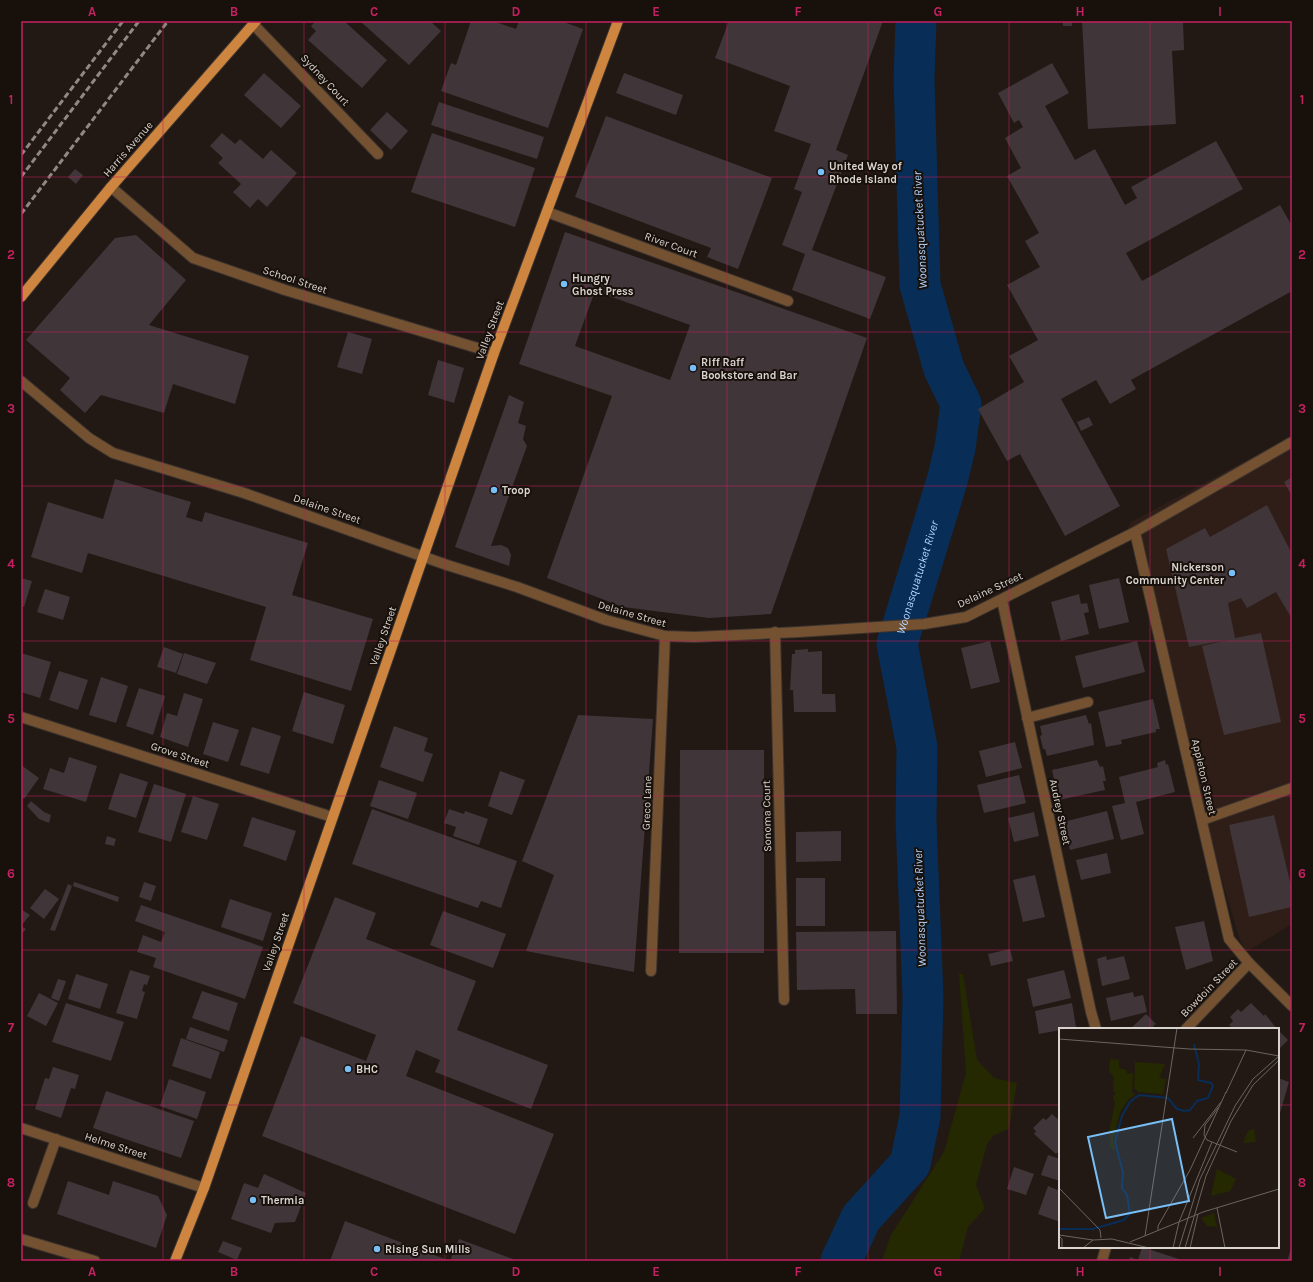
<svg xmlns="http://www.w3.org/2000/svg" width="1313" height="1282" viewBox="0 0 1313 1282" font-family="Karla,sans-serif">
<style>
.commercial{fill:#2f1e17}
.green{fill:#252901}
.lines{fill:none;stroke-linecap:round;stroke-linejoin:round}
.river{stroke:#082d56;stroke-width:41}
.building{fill:#403539;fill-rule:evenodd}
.minor-casing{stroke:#3c332e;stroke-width:12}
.major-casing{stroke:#3c332e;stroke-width:12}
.minor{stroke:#735131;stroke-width:10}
.major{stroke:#cd853f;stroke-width:10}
.rail{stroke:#8f8883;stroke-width:3;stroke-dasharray:6 3;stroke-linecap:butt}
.grid{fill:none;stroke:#c32161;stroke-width:1;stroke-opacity:0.55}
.poi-dot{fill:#78bff7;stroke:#18100b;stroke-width:1.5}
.labels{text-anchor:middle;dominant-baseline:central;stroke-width:4;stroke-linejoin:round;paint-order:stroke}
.street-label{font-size:11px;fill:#dad4d0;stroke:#18100b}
.poi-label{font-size:11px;font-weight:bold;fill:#dad4d0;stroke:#18100b;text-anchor:start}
.water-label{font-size:12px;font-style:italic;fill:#b2d4fe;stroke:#18100b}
.inset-river{fill:none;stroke:#082d56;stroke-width:2}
.inset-road{fill:none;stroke:#6c645f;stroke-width:1}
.view{fill:#78bff7;fill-opacity:0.15;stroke:#78bff7;stroke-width:2}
.inset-edge{fill:none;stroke:#dad4d0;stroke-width:2}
.neatline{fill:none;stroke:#c32161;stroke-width:1.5}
.grid-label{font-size:13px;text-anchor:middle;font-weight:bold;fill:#c32161}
</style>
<rect width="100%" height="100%" fill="#221914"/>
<polygon class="commercial" points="1292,436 1292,924 1246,952 1239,937 1222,880 1128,528 1131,522"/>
<polygon class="green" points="959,974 963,974 977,1060 994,1078 1017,1083 1009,1129 994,1135 987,1144 976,1185 985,1208 968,1227 959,1261 882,1261 891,1235 944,1152 966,1073"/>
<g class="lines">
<path class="river" id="s1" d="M841 1261 861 1218 910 1164 920 1117 923 997 916 821 917 747 897 644 947 481 955 448 961 404 944 369 920 285 914 79 916 21"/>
</g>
<g class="building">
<polygon points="316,21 344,21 387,60 362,88 308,40 316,31 311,26"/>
<polygon points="360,21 430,21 441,31 409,65"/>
<polygon points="471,21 493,21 516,29 519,21 561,21 583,29 548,128 441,91 451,63 456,65"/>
<polygon points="729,21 883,21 836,150 848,155 812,250 886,277 870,319 792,290 805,254 782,245 802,192 794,189 811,144 774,131 790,86 715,58"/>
<rect x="1063" y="21" width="9" height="5"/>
<polygon points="1082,21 1183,21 1184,50 1172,51 1176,124 1088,129"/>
<polygon points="1052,63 1069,93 1045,106 1075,160 1095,149 1125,205 1137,198 1131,187 1216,141 1243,189 1126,253 1142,281 1280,205 1292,226 1292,291 1131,380 1136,389 1110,404 1096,380 1061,399 1120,506 1065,536 1020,454 1007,461 978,409 1024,382 1009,356 1038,340 1007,285 1040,267 1025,241 1039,233 1007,176 1021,168 1005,138 1023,127 1019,120 1014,123 998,93"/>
<polygon points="264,73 301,106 281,128 244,95"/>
<polygon points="624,73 683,95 676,115 616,93"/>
<polygon points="439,102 544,137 537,159 431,125"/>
<polygon points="387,112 408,131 391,150 370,130"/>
<polygon points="606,116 772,178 738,269 707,257 711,248 575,197"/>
<polygon points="222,133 235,144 240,139 263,159 271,150 297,173 267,207 258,199 250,208 233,192 241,184 218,163 223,158 210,146"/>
<polygon points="432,133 535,168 515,227 411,192"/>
<polygon points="75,169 83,175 76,184 68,177"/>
<path d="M565 232 867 338 771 614 709 618 623 607 547 578 612 396 519 364ZM595 291 690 325 670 380 575 346Z"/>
<polygon points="136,235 186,280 149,325 249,356 235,404 173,384 164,413 101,395 85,413 60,390 70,378 26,340 115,238"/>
<polygon points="348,332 372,339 362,374 337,367"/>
<polygon points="438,360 464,368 454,403 428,395"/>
<polygon points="509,395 524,402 518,423 526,426 523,439 527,446 491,546 501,545 508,548 511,555 509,566 455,547"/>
<polygon points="1089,417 1093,425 1081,431 1077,422"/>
<polygon points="1292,477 1292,496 1284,482"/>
<polygon points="115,479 191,502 186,517 202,522 205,512 308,543 292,595 373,619 351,691 250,660 266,607 88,553 82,573 31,557 48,502 103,519"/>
<polygon points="1267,505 1292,554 1292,619 1276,592 1247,608 1241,598 1228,603 1235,638 1261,633 1281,722 1224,735 1202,646 1227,640 1189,647 1166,549 1205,528 1210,537"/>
<polygon points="21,578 32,581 24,607 21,606"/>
<polygon points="1119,578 1129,622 1099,629 1089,585"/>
<polygon points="45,589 70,597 63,620 37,612"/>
<polygon points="1079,594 1081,604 1087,603 1089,612 1084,613 1089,634 1061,641 1051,602"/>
<polygon points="990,641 1000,682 971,689 961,648"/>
<polygon points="1137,641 1145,672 1083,688 1075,656"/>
<polygon points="164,647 183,654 176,673 157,667"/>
<polygon points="808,649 808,652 822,651 822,694 835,694 836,712 794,712 793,690 790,690 792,654 795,654 795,650"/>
<polygon points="21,653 51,662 40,698 21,692"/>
<polygon points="184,653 216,663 207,684 177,674"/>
<polygon points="59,671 88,680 78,710 49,700"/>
<polygon points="101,677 128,686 116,723 89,715"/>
<polygon points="139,688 165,696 153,735 126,726"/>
<polygon points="304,692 345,705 333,744 292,731"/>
<polygon points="184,693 203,699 188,747 160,737 167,713 177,716"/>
<polygon points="1153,699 1160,729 1156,729 1156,732 1121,740 1122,744 1106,747 1098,712"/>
<polygon points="578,715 653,719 634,972 526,951 554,875 522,861"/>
<polygon points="1086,715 1089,724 1091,723 1094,745 1047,756 1045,749 1043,749 1040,736 1042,735 1040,726"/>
<polygon points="213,722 239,730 228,762 203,754"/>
<polygon points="394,726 428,738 424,751 433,754 423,782 380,767"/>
<polygon points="252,727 281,736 269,774 240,765"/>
<polygon points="1015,742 1022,768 986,777 979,751"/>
<polygon points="680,750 764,750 764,953 679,953"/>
<polygon points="69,757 97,766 86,802 43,789 50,768 64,773"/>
<polygon points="1097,760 1100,767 1103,766 1106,781 1103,781 1105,790 1059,800 1057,792 1053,793 1050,779 1054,779 1052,770"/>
<polygon points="1165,760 1166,765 1168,764 1175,792 1136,802 1144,834 1121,840 1112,806 1125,803 1119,777 1158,767 1157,763"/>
<polygon points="21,765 39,778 24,799 21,797"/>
<polygon points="500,771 525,780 512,815 488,806"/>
<polygon points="120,773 148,782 136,818 108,809"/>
<polygon points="1019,775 1026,803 984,813 977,785"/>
<polygon points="379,780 417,793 408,819 370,806"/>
<polygon points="154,784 186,794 171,842 138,832"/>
<polygon points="193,796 219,804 207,840 181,832"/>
<polygon points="31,801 44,812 51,815 49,823 39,819 27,806"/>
<polygon points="372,809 517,861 501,908 481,901 478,908 352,864"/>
<polygon points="449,809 464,814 465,811 488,819 479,845 453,836 456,827 444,823"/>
<polygon points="1107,811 1114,839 1070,850 1063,822"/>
<polygon points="1034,812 1039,836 1014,842 1008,818"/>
<polygon points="1274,815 1292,890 1292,907 1249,917 1229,825"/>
<polygon points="252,817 296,831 286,861 243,846"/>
<polygon points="841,831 841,861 796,862 796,832"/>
<polygon points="107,836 116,839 114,846 105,844"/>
<polygon points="1107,853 1111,873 1081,880 1076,860"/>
<polygon points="1035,875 1045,917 1023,922 1013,880"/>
<rect x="796" y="878" width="29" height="48"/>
<polygon points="74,882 119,897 118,902 73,886"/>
<polygon points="144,882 156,886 151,901 139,897"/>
<polygon points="68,884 72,886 55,931 50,930"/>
<polygon points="45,889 59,899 44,919 30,908"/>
<polygon points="335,897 376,913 366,939 476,981 457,1030 548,1065 531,1109 435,1072 440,1060 416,1050 406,1076 554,1134 515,1234 262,1136 301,1036 366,1061 376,1035 293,1003"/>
<polygon points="230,899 272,913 263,941 221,927"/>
<polygon points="141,905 263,947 245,999 153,967 156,958 137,952 143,935 161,942 165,932 135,921"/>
<polygon points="21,909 30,915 21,926 26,929 21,935"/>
<polygon points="443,911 506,934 493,968 430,945"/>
<polygon points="1204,921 1213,961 1186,970 1175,927"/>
<polygon points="896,931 897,1014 856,1014 855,989 797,990 796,932"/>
<polygon points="1010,949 1013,961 991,966 988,954"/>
<polygon points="1106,956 1107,960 1124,956 1130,979 1102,986 1097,959"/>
<polygon points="130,970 150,976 147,985 144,984 142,991 145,992 137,1019 116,1013"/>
<polygon points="1064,970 1071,998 1033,1007 1027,979"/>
<polygon points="76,974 108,984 100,1009 68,999"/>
<polygon points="58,979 66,981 59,1001 51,998"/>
<polygon points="202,991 238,1003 229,1031 192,1018"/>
<polygon points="1133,992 1134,997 1143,995 1147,1012 1111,1021 1106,998"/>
<polygon points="39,993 58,1003 46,1026 27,1016"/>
<polygon points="66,1003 124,1022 111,1061 52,1042"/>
<polygon points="1072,1003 1076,1027 1039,1034 1035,1011"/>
<polygon points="1251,1003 1264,1016 1265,1014 1277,1029 1234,1029 1229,1025 1233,1021 1230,1017 1238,1009 1241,1012"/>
<polygon points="1146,1014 1156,1024 1153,1026 1156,1029 1130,1029"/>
<polygon points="190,1027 228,1040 224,1052 186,1039"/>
<polygon points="1278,1030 1288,1040 1278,1050"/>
<polygon points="181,1038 220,1052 211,1079 172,1066"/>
<polygon points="53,1067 79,1075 75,1089 71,1088 61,1118 35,1109 45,1078 49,1079"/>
<polygon points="1278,1078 1289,1082 1280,1113 1278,1112"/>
<polygon points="169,1079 206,1092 197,1119 160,1106"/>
<polygon points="106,1091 194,1121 181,1158 93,1128"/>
<polygon points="1052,1114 1060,1121 1060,1150 1056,1154 1034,1134 1036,1131 1033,1128 1043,1118 1046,1120"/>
<polygon points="1048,1155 1060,1159 1060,1181 1041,1175"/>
<polygon points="1014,1167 1034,1174 1026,1195 1007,1189"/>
<polygon points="264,1174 306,1193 295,1222 275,1223 271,1233 231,1219 244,1183 258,1188"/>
<polygon points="68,1181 109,1195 113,1181 158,1196 167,1215 156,1248 57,1214"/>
<polygon points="1048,1186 1060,1191 1060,1222 1038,1214"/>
<polygon points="345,1221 450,1261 330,1261"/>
<polygon points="459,1239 513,1259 513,1261 450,1261"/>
<polygon points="223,1241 242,1248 237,1260 218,1252"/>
<polygon points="1292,1246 1292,1261 1287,1261"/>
<polygon points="1142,1247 1185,1261 1129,1261 1130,1257 1138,1260"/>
</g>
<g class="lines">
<defs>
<g id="minor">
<polyline points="253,24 378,154"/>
<polyline points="111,187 193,258 285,290 494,353"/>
<polyline points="547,212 788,301"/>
<polyline points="21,381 89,438 113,453 244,493 447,565 517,587 606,620 665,636 694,637 799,632 924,624 966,617 1135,532 1292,442"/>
<polyline points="1135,532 1229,939 1249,963 1292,1006"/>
<polyline points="1002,600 1091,1012 1096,1029"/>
<polyline points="775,632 784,1000"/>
<polyline points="21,717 332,817"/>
<polyline points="1027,718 1088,702"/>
<polyline points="1202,820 1292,788"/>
<polyline points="651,971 665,636"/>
<polyline points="1186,1029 1249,963"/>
<polyline points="21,1128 204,1188"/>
<polyline points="33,1203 56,1139"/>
<polyline points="21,1239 95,1261"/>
<polyline points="1102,1261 1106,1247"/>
</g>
<g id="major">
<polyline points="21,297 111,187 256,21"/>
<polyline points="175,1261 204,1188 494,353 618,21"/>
</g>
</defs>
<use href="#minor" class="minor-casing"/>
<use href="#major" class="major-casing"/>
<use href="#minor" class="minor"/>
<use href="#major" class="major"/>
<g class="rail">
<polyline points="21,155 123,21"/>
<polyline points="21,177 139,21"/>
<polyline points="21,214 168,21"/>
</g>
</g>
<path class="grid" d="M163 21V1261M304 21V1261M445 21V1261M586 21V1261M727 21V1261M868 21V1261M1009 21V1261M1150 21V1029M21 177H1292M21 332H1292M21 486H1292M21 641H1292M21 796H1292M21 950H1292M21 1105H1060M1278 1105H1292M1150 1247V1261"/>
<g class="poi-dot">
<circle cx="821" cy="172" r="4"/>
<circle cx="564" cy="284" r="4"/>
<circle cx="693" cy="368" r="4"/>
<circle cx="494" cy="490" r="4"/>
<circle cx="1232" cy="573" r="4"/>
<circle cx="348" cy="1069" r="4"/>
<circle cx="253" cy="1200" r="4"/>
<circle cx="377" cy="1249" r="4"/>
</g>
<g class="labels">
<g class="street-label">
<text transform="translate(325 80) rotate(47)">Sydney Court</text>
<text transform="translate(128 149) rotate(-49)">Harris Avenue</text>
<text transform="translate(671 245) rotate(20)">River Court</text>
<text transform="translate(295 280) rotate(18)">School Street</text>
<text transform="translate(490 330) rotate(-70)">Valley Street</text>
<text transform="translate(327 509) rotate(19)">Delaine Street</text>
<text transform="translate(990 590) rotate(-25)">Delaine Street</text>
<text transform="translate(632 614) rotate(16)">Delaine Street</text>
<text transform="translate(383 636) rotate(-71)">Valley Street</text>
<text transform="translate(180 755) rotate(18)">Grove Street</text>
<text transform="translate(1204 777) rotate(77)">Appleton Street</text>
<text transform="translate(647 803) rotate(-88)">Greco Lane</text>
<text transform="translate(1060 812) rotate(78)">Audrey Street</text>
<text transform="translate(767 816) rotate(-91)">Sonoma Court</text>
<text transform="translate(276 942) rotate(-71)">Valley Street</text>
<text transform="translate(1209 988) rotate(-46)">Bowdoin Street</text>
<text transform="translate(116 1146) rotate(18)">Helme Street</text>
</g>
<g class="poi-label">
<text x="829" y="166">United Way of<tspan x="829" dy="13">Rhode Island</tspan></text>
<text x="572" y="278">Hungry<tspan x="572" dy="13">Ghost Press</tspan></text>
<text x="701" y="362">Riff Raff<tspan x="701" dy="13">Bookstore and Bar</tspan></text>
<text x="502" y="490">Troop</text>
<text x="1224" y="567" text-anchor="end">Nickerson<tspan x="1224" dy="13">Community Center</tspan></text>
<text x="356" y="1069">BHC</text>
<text x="261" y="1200">Thermia</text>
<text x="385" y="1249">Rising Sun Mills</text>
</g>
<g class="water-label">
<text transform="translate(920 230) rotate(-93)">Woonasquatucket River</text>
<text stroke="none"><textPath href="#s1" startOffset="713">Woonasquatucket River</textPath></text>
<text transform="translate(920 908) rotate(-92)">Woonasquatucket River</text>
</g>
</g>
<g transform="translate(1059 1028)">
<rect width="220" height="220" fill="#221914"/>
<path d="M51 31 60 32V40L68 42V46L74 45 73 65 77 66 70 71 61 84 54 112 56 124 51 118 52 105 50 103 56 76 54 69 57 65 54 63 55 49 50 43ZM76 34 106 36 100 50 107 51 104 66 79 64 75 60ZM195 101 197 114 184 115 189 103ZM158 141 177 151 171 163 152 168ZM155 185 158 199 148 198 142 190Z" fill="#252901"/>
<path class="inset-river" d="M0 201H34L65 192 71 186 68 167 63 160 64 144 56 114 63 88 71 74 80 67 109 70 118 81 125 83 131 82 138 73 149 70 154 58 152 55 139 52 140 36 135 16"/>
<path class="inset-road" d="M0 11 130 21 187 22 220 28M167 65 187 22M159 80 146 97 145 107 148 112 178 124M134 110 162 74M0 160 41 202 42 210M158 180 166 220M99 203V198L131 142 167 64M0 207 34 212 53 211 90 220M0 208 3 211V220M86 208 118 0M71 214 144 184 220 161M24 220 34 212M114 220 120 194 153 114M120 220 141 151 176 78 194 51 220 28M126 220 147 148 172 93 194 57 220 32M131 220 139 186"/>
<path class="view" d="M113 91 130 173 47 190 29 109Z"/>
<rect width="220" height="220" class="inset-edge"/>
</g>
<rect width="1313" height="1282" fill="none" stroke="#18100b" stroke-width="44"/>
<rect x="22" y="22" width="1269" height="1238" class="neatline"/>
<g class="grid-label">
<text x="92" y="16">A</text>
<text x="234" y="16">B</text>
<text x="374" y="16">C</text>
<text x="516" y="16">D</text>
<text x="656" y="16">E</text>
<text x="798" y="16">F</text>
<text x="938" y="16">G</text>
<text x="1080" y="16">H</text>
<text x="1220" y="16">I</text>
<text x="11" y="104">1</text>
<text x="1302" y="104">1</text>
<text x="11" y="259">2</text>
<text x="1302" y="259">2</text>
<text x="11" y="413">3</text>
<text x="1302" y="413">3</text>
<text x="11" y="568">4</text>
<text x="1302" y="568">4</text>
<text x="11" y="723">5</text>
<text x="1302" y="723">5</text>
<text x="11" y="878">6</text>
<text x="1302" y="878">6</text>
<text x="11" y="1032">7</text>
<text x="1302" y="1032">7</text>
<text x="11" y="1187">8</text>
<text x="1302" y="1187">8</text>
<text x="92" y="1276">A</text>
<text x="234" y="1276">B</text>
<text x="374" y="1276">C</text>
<text x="516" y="1276">D</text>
<text x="656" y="1276">E</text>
<text x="798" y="1276">F</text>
<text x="938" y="1276">G</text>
<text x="1080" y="1276">H</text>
<text x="1220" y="1276">I</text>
</g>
</svg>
